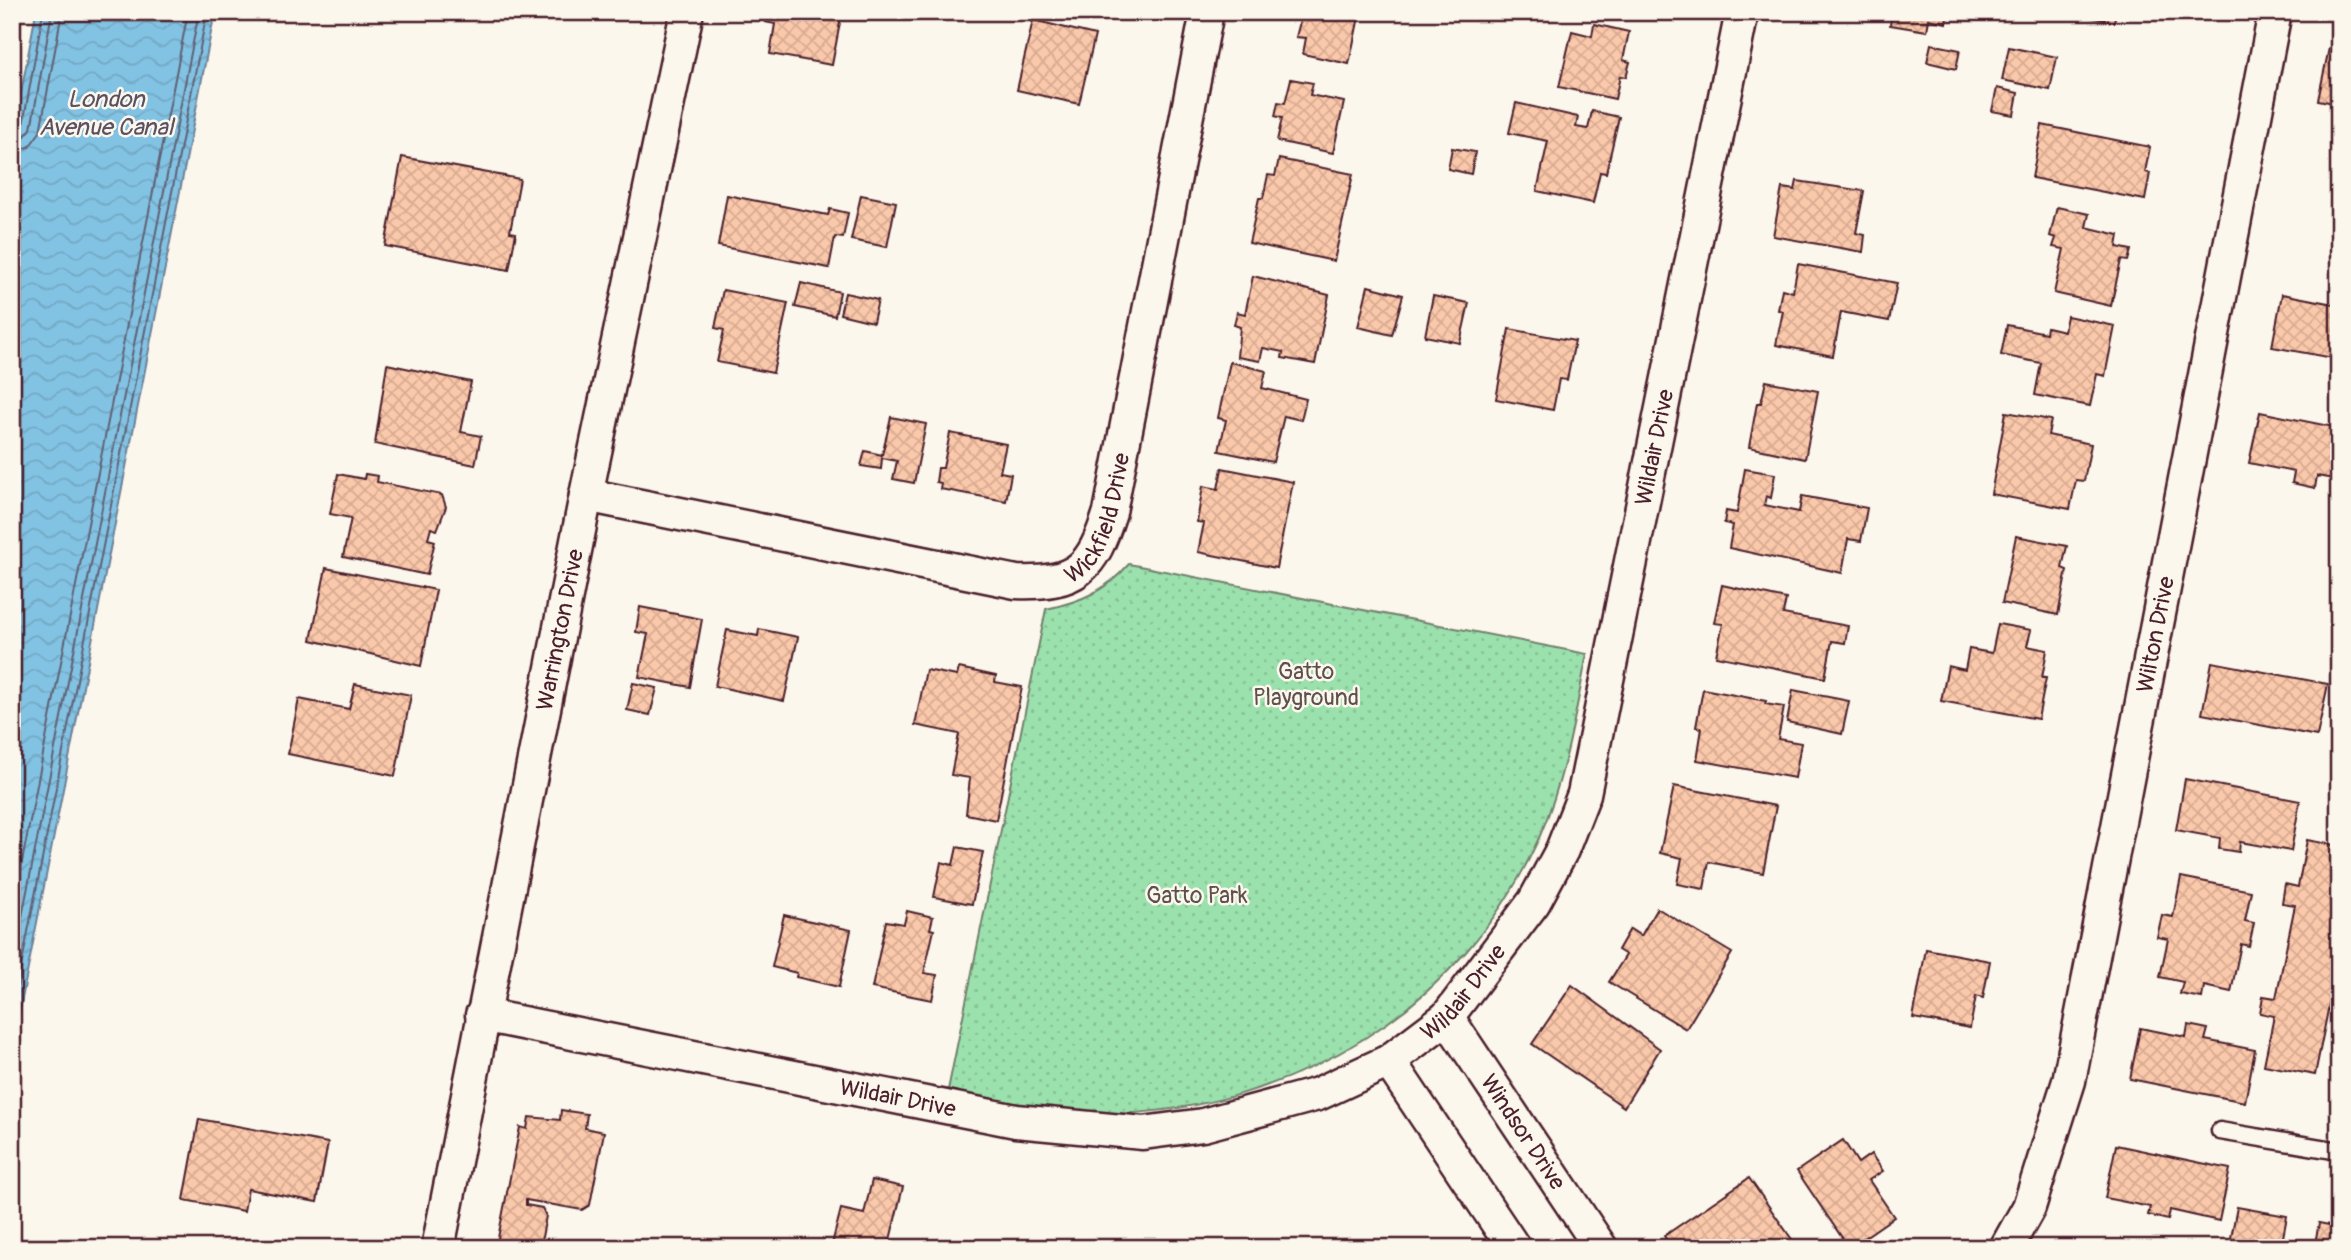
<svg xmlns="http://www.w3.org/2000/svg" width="2351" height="1260" viewBox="0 0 2351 1260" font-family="Pangolin,sans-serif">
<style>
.park{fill:url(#park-dots);stroke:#72806c;stroke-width:2}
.water{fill:url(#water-waves);stroke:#6c8199;stroke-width:2}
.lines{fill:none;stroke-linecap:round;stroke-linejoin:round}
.shore{stroke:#606175;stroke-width:2}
.building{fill:url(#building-cross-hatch);stroke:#4a1f2b;stroke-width:2}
.service-casing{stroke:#4a1f2b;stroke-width:21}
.minor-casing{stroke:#4a1f2b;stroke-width:37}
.service{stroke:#fbf7ec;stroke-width:16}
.minor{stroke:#fbf7ec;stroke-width:32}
.labels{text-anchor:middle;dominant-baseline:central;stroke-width:5;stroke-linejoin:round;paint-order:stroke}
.street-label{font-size:23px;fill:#4a1f2b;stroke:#fbf7ec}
.park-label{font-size:23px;fill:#5e504c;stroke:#fbf7ec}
.water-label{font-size:24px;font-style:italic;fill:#5b5062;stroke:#fbf7ec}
</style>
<defs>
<pattern id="park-dots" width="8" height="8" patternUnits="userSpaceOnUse" patternTransform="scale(1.75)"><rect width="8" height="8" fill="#9be1ad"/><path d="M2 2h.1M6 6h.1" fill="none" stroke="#87c195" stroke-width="1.8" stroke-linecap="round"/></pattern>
<pattern id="water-waves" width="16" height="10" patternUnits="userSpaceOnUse" patternTransform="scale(1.75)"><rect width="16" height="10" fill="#82c3e3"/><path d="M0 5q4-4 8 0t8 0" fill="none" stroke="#72a7c3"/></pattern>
<pattern id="building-cross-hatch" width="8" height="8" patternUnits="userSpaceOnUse" patternTransform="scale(1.75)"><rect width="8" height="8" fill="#fac8aa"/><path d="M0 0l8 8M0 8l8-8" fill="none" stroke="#d8ab92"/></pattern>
</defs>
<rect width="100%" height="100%" fill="#fbf7ec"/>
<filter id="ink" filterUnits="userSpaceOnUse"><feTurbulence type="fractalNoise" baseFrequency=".0143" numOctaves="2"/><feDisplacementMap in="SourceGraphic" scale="14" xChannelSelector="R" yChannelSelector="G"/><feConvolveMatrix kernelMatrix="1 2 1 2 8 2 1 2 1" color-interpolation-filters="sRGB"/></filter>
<g filter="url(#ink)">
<path class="park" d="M1129 564 1587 654C1575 716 1565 779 1539 838 1463 1008 1293 1110 1110 1114 1056 1115 1000 1102 947 1095L1046 609C1080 602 1106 591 1129 564Z"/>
<polygon class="water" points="36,12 215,12 12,1050 12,142"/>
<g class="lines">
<g class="shore">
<polyline points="12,132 19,130 23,125 43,12"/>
<polyline points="12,140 23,138 31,129 52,12"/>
<polyline points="12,151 29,147 40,132 62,12"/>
<polyline points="12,913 188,12"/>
<polyline points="12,968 199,12"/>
<polyline points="12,1014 207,12"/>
</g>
</g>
<g class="building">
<polygon points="767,12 842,12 832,65 770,54 775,24 765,22"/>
<polygon points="1295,12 1360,12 1349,64 1303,54 1306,38 1296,37 1302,14"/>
<polygon points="1892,12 1948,12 1946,23 1929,19 1927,31 1890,25"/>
<polygon points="2085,12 2116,12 2114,22 2085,16"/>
<polygon points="2155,12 2191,12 2189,22"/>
<polygon points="1033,20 1095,35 1079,104 1017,90"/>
<polygon points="1594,24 1629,32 1623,60 1630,62 1626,77 1620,76 1615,99 1559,87 1572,31 1592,36"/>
<polygon points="1931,44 1960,50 1956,69 1927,62"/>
<polygon points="2009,47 2057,57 2050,90 2002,80"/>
<polygon points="2329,48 2339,50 2339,104 2318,100"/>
<polygon points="1291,79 1313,83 1310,95 1344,102 1333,153 1277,141 1282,118 1275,116 1278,102 1285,103"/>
<polygon points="1997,88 2018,93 2014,115 1992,111"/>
<polygon points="1516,103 1578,117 1576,127 1588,129 1592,111 1619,117 1606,173 1600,172 1593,203 1537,191 1548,141 1509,133"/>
<polygon points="2042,125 2150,147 2145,172 2150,173 2145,200 2032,178"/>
<polygon points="1452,148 1475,152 1471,174 1448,169"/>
<polygon points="402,157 520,179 510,232 516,233 509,270 385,246"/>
<polygon points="1279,159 1353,174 1334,261 1249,243 1259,198 1263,198 1268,175 1275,176"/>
<polygon points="1797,181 1864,191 1856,233 1865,235 1863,252 1773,236 1782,188 1795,190"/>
<polygon points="727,195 828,215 830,209 848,213 843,238 835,237 829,268 718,246"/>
<polygon points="861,195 896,202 887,247 851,240"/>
<polygon points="2057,207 2089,214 2086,227 2119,235 2117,247 2131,250 2128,261 2121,260 2111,306 2054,293 2064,249 2053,247 2056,238 2050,236"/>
<polygon points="1798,264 1897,283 1889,321 1841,312 1833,356 1776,345 1783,311 1778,310 1782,289 1793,292"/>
<polygon points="1253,276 1329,295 1315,364 1282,358 1283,352 1263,348 1260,361 1237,357 1240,327 1234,325 1237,312 1245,314"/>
<polygon points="801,283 840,292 835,316 795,307"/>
<polygon points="1368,286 1403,295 1392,335 1358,327"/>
<polygon points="723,290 788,303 773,373 717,362 724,330 715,328"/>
<polygon points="845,293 878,300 873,322 840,314"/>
<polygon points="2282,294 2339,305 2339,359 2272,347"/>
<polygon points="1433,296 1469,303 1460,343 1425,336"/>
<polygon points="2067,316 2115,326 2105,376 2097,374 2090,406 2035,395 2041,363 2001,355 2007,325 2046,333 2047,327 2064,331"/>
<polygon points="1509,329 1575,341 1567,380 1559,379 1553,410 1496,399"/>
<polygon points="1230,362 1266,371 1262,388 1306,399 1301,420 1284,416 1273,462 1219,451 1226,420 1218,418"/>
<polygon points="387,364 471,382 461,432 481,436 475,465 375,444"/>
<polygon points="1766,381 1818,391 1805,459 1749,447 1757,403 1761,403"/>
<polygon points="2006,412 2051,420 2048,435 2091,444 2084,481 2076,480 2070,509 1991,494"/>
<polygon points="2260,412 2339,428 2339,480 2317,476 2315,488 2292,483 2294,472 2249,463"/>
<polygon points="891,417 926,424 914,483 893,479 897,461 882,458 881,469 861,466 865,451 882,455"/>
<polygon points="950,433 1006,444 1000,472 1011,474 1006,501 940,489 941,483 936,482 938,468 943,468"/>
<polygon points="1222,468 1293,482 1276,568 1198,552 1204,523 1197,522 1203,486 1218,489"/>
<polygon points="1745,469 1775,474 1771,498 1766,496 1764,505 1799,512 1802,496 1867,508 1861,541 1848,539 1842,573 1729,548 1733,525 1724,523 1726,511 1737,513"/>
<polygon points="338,474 364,479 365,474 378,476 377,482 442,495 446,507 437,530 431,528 428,539 435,541 427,575 343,557 351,518 330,514"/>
<polygon points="2016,536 2067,546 2062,568 2067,570 2058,615 2002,603"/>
<polygon points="326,568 436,590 421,666 311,640"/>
<polygon points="1722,585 1786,599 1783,614 1848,626 1845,643 1832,641 1825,678 1716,656 1723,624 1714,623"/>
<polygon points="640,607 702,619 690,687 639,677 648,634 636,632"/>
<polygon points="1998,624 2031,630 2027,646 2047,650 2042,678 2046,678 2038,719 1941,701 1948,666 1965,670 1969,649 1992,653"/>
<polygon points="759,629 798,637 784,701 715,686 727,630 758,636"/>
<polygon points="2335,633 2339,634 2339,652 2331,650"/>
<polygon points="2212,662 2328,684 2317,736 2202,714"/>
<polygon points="959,668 996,676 995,682 1022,687 996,820 966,814 970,778 951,775 959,734 915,725 926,670 957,676"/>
<polygon points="633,683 657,688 650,715 627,710"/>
<polygon points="355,684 411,695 395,776 288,754 299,699 349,709"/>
<polygon points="1703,689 1766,701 1765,704 1784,707 1778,739 1801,743 1795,778 1697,760 1702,728 1696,727"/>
<polygon points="1793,690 1849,701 1842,734 1787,722"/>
<polygon points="2185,779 2300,801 2291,851 2240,842 2239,852 2219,849 2220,838 2176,830"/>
<polygon points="1674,786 1776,806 1763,873 1709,862 1704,889 1677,884 1682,858 1660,853"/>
<polygon points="2307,840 2339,846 2339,955 2315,1075 2264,1065 2274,1016 2260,1013 2263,996 2276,998 2295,905 2282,903 2285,884 2298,887"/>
<polygon points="957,847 983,852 972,904 934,897 941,862 953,865"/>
<polygon points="2181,877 2251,891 2245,921 2254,923 2249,946 2241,944 2231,992 2204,986 2202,998 2180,994 2183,982 2160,977 2168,939 2157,937 2162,915 2173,917"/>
<polygon points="1657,908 1732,953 1686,1029 1609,982 1626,955 1618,950 1630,929 1641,936"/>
<polygon points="907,911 933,917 930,929 934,930 924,973 937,975 932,1000 872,988 886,921 904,924"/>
<polygon points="784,915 851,930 839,987 796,977 797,973 772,967"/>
<polygon points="1926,949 1990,961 1983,998 1976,996 1970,1028 1913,1018"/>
<polygon points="1572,985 1660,1049 1624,1107 1532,1044"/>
<polygon points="2188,1025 2208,1029 2205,1040 2255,1050 2245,1102 2130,1079 2140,1028 2186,1037"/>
<polygon points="561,1110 587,1114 585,1128 604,1132 590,1205 582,1210 526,1200 526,1205 542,1208 546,1216 540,1248 496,1248 520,1127 527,1129 529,1117 560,1120"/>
<polygon points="199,1119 328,1143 317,1202 248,1189 244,1211 184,1200"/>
<polygon points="1843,1140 1858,1163 1871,1154 1883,1171 1869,1180 1894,1217 1849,1248 1797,1171"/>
<polygon points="2116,1145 2230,1169 2219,1221 2170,1210 2168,1220 2148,1215 2150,1207 2105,1198"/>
<polygon points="1749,1178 1798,1248 1672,1248 1664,1236"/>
<polygon points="872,1180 903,1187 888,1248 831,1248 841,1209 864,1214"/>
<polygon points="2237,1207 2287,1216 2281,1248 2229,1248"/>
<polygon points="2319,1223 2339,1227 2339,1248 2314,1248"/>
</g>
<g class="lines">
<defs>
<polyline id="service" points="2220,1131 2339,1151"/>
<g id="minor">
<path id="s1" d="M586 495 1016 582C1077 584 1092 569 1110 512L1207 12"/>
<path id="s2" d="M482 1015 1016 1121 1143 1133 1203 1125 1318 1094 1389 1061 1447 1017 1534 902 1562 850 1584 794 1742 12"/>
<path id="s3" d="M1447 1017 1601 1248"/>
<polyline points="1389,1061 1514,1248"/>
<path id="s4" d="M438 1248 586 495 687 12"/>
<path id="s5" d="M2006 1248 2029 1207 2069 1081 2275 12"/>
</g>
</defs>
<use href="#service" class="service-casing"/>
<use href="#minor" class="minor-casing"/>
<use href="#service" class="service"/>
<use href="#minor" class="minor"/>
</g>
</g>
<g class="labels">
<g class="street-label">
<text stroke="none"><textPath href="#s2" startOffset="1620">Wildair Drive</textPath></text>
<text stroke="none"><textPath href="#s1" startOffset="560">Wickfield Drive</textPath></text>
<text stroke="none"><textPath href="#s4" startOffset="630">Warrington Drive</textPath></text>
<text stroke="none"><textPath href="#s5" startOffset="634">Wilton Drive</textPath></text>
<text stroke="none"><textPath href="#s2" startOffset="1032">Wildair Drive</textPath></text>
<text stroke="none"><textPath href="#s2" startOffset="424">Wildair Drive</textPath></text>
<text stroke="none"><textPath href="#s3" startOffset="138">Windsor Drive</textPath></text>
</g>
<g class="park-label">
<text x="1306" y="671">Gatto<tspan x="1306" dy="26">Playground</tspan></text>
<text x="1197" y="895">Gatto Park</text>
</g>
<g class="water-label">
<text x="106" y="99">London<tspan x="106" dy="28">Avenue Canal</tspan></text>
</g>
</g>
<rect width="2351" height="1260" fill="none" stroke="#fbf7ec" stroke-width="42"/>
<rect x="21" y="21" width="2309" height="1218" fill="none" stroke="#4a1f2b" stroke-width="2.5" filter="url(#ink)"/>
</svg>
